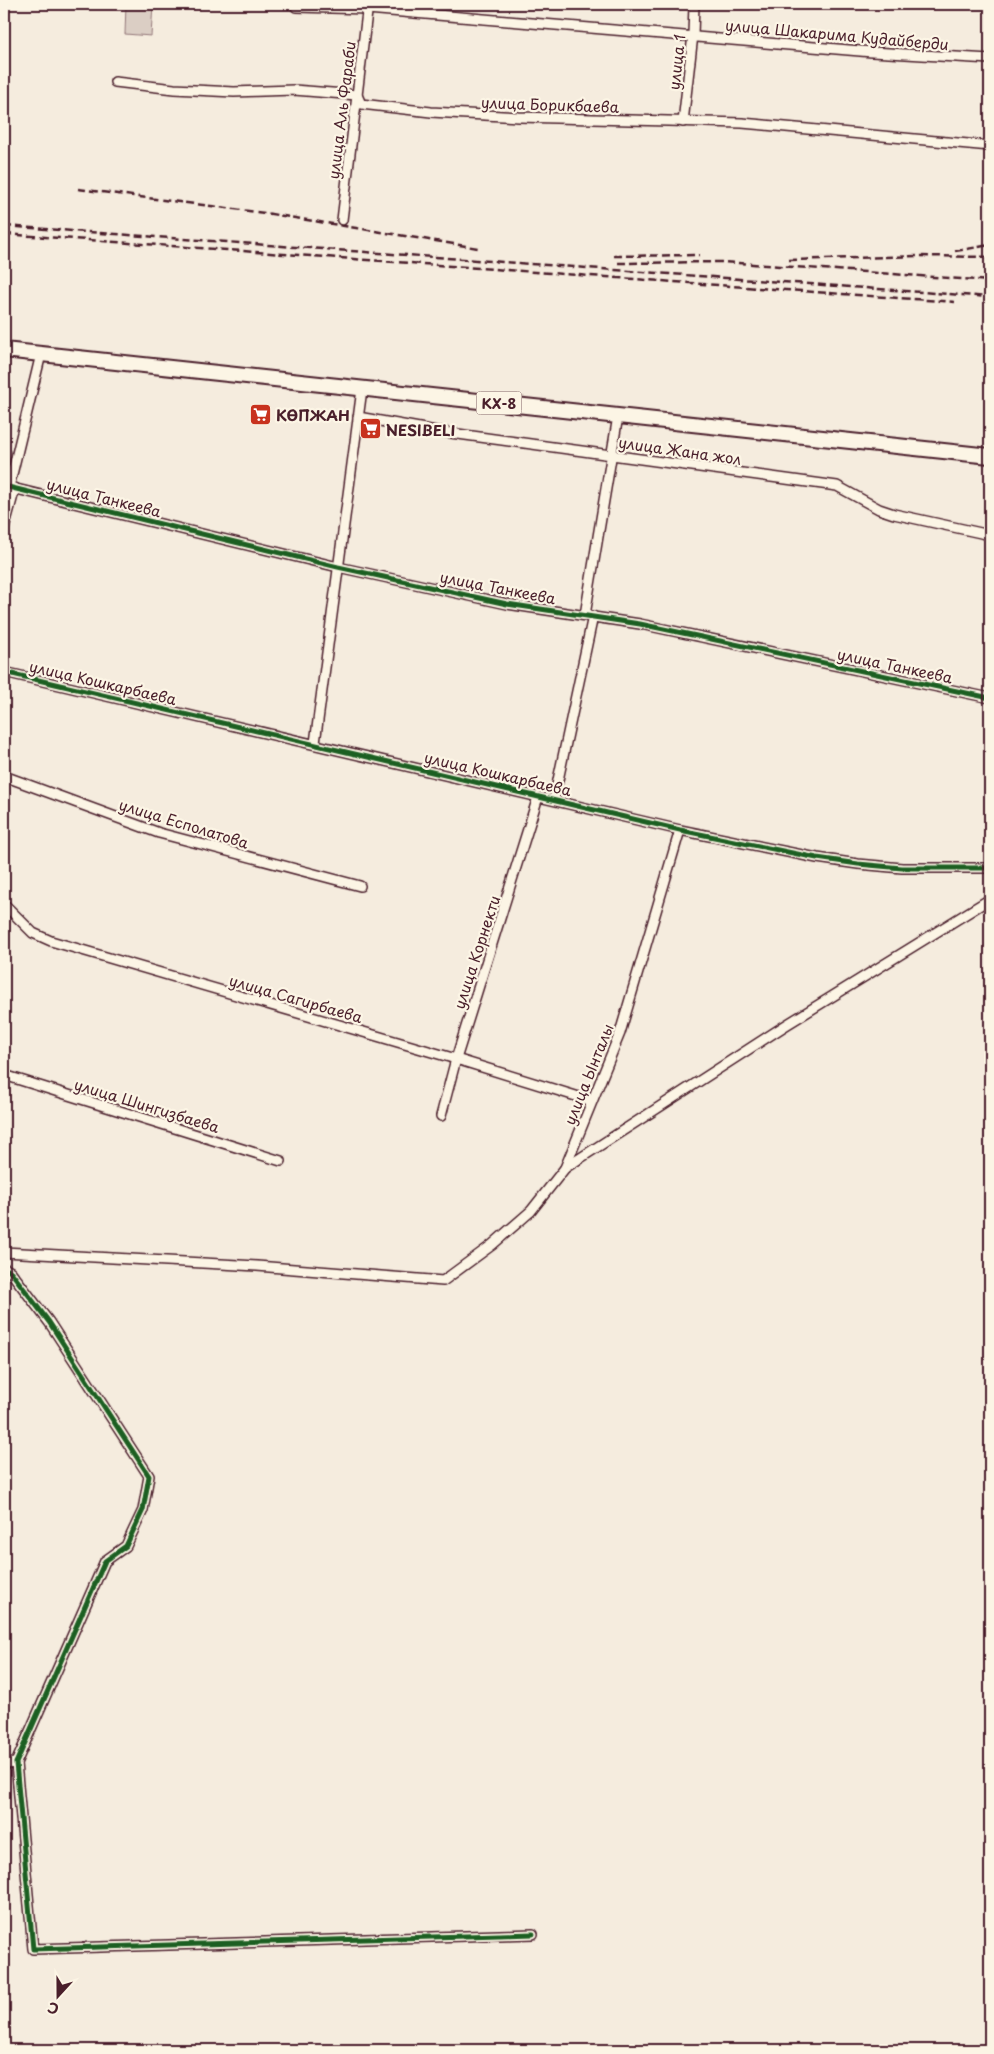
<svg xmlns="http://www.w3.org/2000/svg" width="994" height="2054" viewBox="0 0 994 2054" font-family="'Playpen Sans',sans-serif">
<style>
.green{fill:#dbcec4;stroke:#927678}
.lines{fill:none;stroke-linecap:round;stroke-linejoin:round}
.street-casing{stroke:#4a1f2b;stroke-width:12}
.primary-casing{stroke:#4a1f2b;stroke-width:18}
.street{stroke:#fcf5e5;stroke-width:9}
.primary{stroke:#fcf5e5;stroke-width:14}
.rail{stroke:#4a1f2b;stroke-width:2.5;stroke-dasharray:8 4;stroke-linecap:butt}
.cycleway-casing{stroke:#fcf5e5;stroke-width:8}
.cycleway{stroke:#1b5e20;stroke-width:5}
.labels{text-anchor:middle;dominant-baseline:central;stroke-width:4.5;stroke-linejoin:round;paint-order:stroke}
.shield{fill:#fcf5e5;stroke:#7f5f63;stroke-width:1}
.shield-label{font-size:14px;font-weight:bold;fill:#4a1f2b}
.street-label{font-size:15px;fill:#4a1f2b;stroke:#fcf5e5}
.poi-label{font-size:15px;font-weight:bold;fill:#4a1f2b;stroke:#fcf5e5;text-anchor:start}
</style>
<rect width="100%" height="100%" fill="#f5ecde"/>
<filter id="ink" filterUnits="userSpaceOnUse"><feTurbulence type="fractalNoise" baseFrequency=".02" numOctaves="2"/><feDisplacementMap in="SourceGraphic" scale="10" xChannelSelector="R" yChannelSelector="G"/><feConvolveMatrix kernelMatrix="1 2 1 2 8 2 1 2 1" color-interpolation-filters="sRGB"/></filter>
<g filter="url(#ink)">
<polygon class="green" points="126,4 153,4 151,36 125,34"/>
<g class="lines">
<defs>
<g id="street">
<polyline points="296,4 296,7 367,9 872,52 990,59"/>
<polyline points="115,82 174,89 234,92 294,90 357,95 361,104 431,112 519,117 742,123 990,146"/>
<polyline points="683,122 693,35 694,4"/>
<polyline points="342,220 368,4"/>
<polyline points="358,417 436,431 837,486 879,509 894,514 990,535"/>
<polyline points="4,486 338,567 507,604 640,624 990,698"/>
<polyline points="9,487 41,354"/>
<polyline points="4,529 15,488"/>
<polyline points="585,615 618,416"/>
<polyline points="4,672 680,830 817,858 858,864 902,868 990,868"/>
<polyline points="315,743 362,389"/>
<polyline points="4,776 159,833 360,886"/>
<polyline points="554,799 593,616"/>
<polyline points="4,904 33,933 51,941 456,1059 592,1101"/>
<polyline points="4,1075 281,1161"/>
<polyline points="441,1116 456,1059 538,797"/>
<polyline points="565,1168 786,1025 990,899"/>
<polyline points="4,1252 257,1266 443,1281 492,1245 531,1211 565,1168 620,1033 680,830"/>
<polyline points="4,1268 11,1272 49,1322 149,1476 143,1510 126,1546 105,1561 16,1763 33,1949 533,1934"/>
<polyline points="4,1764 16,1763"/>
</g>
<polyline id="primary" points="4,350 990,456"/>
</defs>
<use href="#street" class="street-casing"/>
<use href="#primary" class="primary-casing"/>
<use href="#street" class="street"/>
<use href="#primary" class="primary"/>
<g class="rail">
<polyline points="78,189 265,213 478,248"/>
<polyline points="4,226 990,297"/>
<polyline points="4,234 955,302"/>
<polyline points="955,251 990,245"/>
<polyline points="614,256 699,255"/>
<polyline points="789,260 918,256 990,257"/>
<polyline points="618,263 724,262 990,281"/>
</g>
<defs>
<g id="cycleway">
<polyline points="4,486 338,567 507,604 640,624 990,698"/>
<polyline points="4,672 680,830 817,858 858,864 902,868 990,868"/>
<polyline points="4,1268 11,1272 49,1322 149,1476 143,1510 126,1546 105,1561 16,1763 33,1949 533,1934"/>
</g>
</defs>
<use href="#cycleway" class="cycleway-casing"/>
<use href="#cycleway" class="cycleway"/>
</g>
</g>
<defs>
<symbol id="supermarket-square" viewBox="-11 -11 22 22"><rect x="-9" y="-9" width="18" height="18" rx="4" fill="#c8321e" stroke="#fcf5e5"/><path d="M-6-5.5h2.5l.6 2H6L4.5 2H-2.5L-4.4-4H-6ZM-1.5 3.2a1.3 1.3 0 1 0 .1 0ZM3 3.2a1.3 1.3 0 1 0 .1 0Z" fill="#fff"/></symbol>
</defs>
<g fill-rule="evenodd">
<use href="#supermarket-square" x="248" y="402" width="25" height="25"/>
<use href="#supermarket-square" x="358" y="416" width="25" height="25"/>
</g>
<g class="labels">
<rect class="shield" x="476.5" y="391.5" width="45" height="23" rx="4"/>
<g class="shield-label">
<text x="499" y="403">КХ-8</text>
</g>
<g class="street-label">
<text transform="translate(837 34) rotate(5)">улица Шакарима Кудайберди</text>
<text transform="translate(676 62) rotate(-84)">улица 1</text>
<text transform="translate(550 104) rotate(2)">улица Борикбаева</text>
<text transform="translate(341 110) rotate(-83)">улица Аль Фараби</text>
<text transform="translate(680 450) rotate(8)">улица Жана жол</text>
<text transform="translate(104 497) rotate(14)">улица Танкеева</text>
<text transform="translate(498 587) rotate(11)">улица Танкеева</text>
<text transform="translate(895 665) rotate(12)">улица Танкеева</text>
<text transform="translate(103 682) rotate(13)">улица Кошкарбаева</text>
<text transform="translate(498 773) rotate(13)">улица Кошкарбаева</text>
<text transform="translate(184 823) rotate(17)">улица Есполатова</text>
<text transform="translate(476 952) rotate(-72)">улица Корнекти</text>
<text transform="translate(296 998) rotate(16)">улица Сагирбаева</text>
<text transform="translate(588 1074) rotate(-68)">улица Ынталы</text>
<text transform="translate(147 1105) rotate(17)">улица Шингизбаева</text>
</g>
<g class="poi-label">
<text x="276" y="414">КӨПЖАН</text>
<text x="386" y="429">NESIBELI</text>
</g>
</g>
<rect width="994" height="2054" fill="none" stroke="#fcf5e5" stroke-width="20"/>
<rect x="10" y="10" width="974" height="2034" fill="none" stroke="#4a1f2b" stroke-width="2" filter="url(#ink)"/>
<g transform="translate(58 1996) rotate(201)" stroke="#fcf5e5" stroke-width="4" paint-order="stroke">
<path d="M0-4L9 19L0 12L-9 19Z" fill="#4a1f2b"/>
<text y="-8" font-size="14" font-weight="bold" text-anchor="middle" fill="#4a1f2b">С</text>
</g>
</svg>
